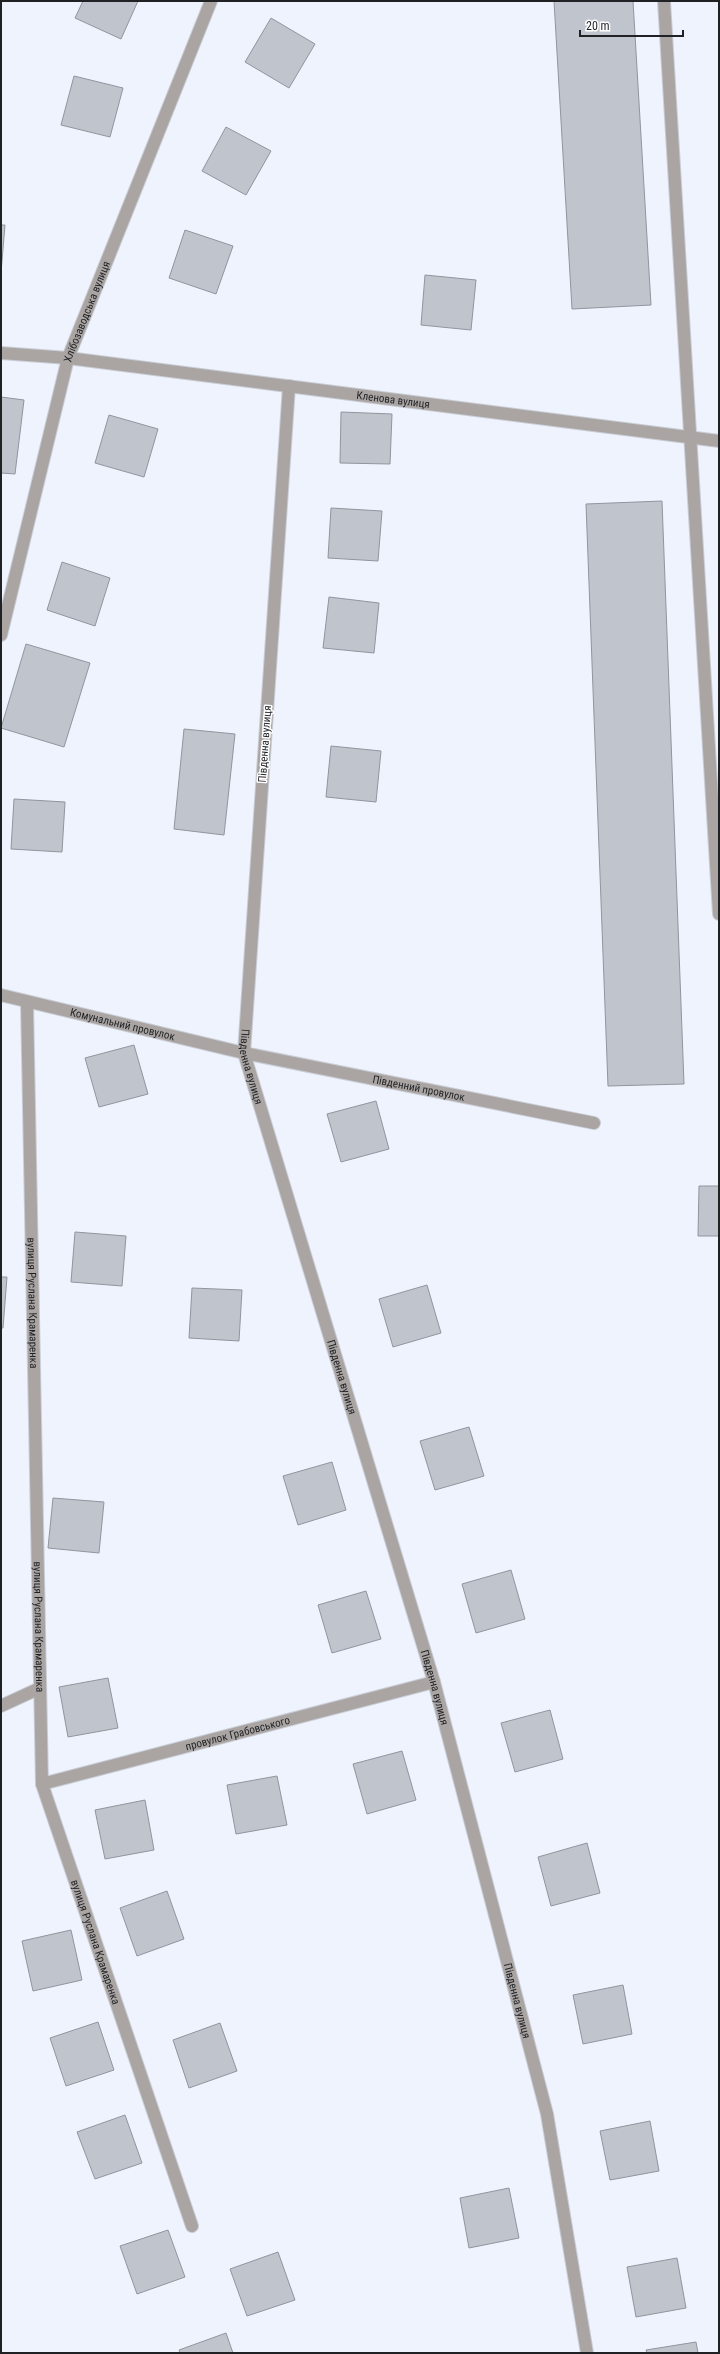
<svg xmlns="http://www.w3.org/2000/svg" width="720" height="2354" viewBox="0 0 720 2354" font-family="'Roboto Condensed',sans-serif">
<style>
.building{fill:#bfc4cd;stroke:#90959e}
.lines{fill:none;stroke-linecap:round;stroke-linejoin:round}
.street-casing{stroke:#c9cdd6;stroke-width:14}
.street{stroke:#aaa5a3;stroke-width:12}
.labels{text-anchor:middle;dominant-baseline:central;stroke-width:3;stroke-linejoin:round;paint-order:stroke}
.street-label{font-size:11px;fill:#1f2125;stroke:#fff}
</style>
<rect width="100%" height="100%" fill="#eef3fd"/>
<g class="building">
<polygon points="83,1 138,1 121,39 75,18"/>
<polygon points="554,1 633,1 651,305 572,309"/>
<polygon points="271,18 315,44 289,88 245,62"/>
<polygon points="74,76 123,88 110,137 61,125"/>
<polygon points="226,127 271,151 246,195 202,171"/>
<polygon points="1,225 5,225 1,273"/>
<polygon points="185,230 233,246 216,294 169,278"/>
<polygon points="425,275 476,280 471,330 421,325"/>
<polygon points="1,397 24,400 15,474 1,473"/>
<polygon points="341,412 392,414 390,464 340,463"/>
<polygon points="109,415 158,429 144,477 95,463"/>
<polygon points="662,501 684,1084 608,1086 586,504"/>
<polygon points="331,508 382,511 378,561 328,558"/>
<polygon points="62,562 110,578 95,626 47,610"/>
<polygon points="329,597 379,603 374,653 323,648"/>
<polygon points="26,644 90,663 64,747 1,728"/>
<polygon points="184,729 235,734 224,835 174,829"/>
<polygon points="331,746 381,751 376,802 326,797"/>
<polygon points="14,799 65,802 62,852 11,849"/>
<polygon points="134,1045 148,1094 99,1107 85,1058"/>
<polygon points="376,1101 389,1149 341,1162 327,1114"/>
<polygon points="699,1186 719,1186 719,1236 698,1236"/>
<polygon points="75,1232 126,1236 122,1286 71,1282"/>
<polygon points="1,1277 7,1277 3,1328 1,1328"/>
<polygon points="427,1285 441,1333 393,1347 379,1299"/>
<polygon points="192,1288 242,1290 239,1341 189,1338"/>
<polygon points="469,1427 484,1476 435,1490 420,1441"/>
<polygon points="332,1462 346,1510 298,1525 283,1476"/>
<polygon points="53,1498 104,1502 99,1553 48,1548"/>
<polygon points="511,1570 525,1619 476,1633 462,1584"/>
<polygon points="366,1591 381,1639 332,1653 318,1605"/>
<polygon points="108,1678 118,1728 68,1737 59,1687"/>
<polygon points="550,1710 563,1759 515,1772 501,1723"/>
<polygon points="402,1751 416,1800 367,1814 353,1764"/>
<polygon points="277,1776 287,1825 236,1834 227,1785"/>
<polygon points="145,1800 154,1850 105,1859 95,1810"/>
<polygon points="587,1843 600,1893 551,1906 538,1857"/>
<polygon points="167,1891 184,1939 137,1956 120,1908"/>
<polygon points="71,1930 82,1980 33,1991 22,1941"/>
<polygon points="623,1985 632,2034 583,2044 573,1995"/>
<polygon points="98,2022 114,2070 66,2086 50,2038"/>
<polygon points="220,2023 237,2071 189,2088 173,2040"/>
<polygon points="125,2115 142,2163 95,2179 77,2132"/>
<polygon points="650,2121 659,2171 610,2180 600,2131"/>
<polygon points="509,2188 519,2238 469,2248 460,2198"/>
<polygon points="168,2230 185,2277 137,2294 120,2246"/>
<polygon points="278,2252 295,2300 247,2316 230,2269"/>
<polygon points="677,2258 686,2308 636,2317 627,2267"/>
<polygon points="226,2333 233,2353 180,2353 179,2350"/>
<polygon points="696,2342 698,2353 647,2353 646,2350"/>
</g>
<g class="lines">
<defs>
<g id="street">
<polyline points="664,1 719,914"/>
<path id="s1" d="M1 353 68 358 719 441"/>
<path id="s2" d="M289 386 244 1053 434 1682 547 2114 587 2353"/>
<path id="s3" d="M1 635 68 358 211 1"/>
<path id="s4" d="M1 995 244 1053 594 1123"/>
<path id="s5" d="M27 1003 42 1784 192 2226"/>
<polyline points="1,1706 40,1688"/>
<path id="s6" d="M42 1784 434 1682"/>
</g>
</defs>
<use href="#street" class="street-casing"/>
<use href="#street" class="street"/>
</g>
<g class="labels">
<g class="street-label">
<text stroke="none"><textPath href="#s3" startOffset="335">Хлібозаводська вулиця</textPath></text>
<text stroke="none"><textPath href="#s1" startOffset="395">Кленова вулиця</textPath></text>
<text transform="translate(265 744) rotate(-86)">Південна вулиця</text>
<text stroke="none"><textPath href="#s4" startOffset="125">Комунальний провулок</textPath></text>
<text stroke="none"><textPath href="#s2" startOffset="683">Південна вулиця</textPath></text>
<text stroke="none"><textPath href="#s4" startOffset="428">Південний провулок</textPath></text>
<text stroke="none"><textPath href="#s5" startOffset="300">вулиця Руслана Крамаренка</textPath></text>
<text stroke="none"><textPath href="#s2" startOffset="1007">Південна вулиця</textPath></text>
<text stroke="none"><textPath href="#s5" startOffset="624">вулиця Руслана Крамаренка</textPath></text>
<text stroke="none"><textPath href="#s2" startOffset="1331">Південна вулиця</textPath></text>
<text stroke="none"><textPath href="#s6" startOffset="202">провулок Грабовського</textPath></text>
<text stroke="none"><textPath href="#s5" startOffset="948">вулиця Руслана Крамаренка</textPath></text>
<text stroke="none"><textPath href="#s2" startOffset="1655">Південна вулиця</textPath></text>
</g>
</g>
<rect width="720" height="2354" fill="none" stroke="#1f2125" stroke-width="4"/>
<path d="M580 30v6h103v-6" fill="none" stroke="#1f2125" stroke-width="2"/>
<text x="586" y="30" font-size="12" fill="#1f2125" stroke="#ffffff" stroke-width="3" paint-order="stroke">20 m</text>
</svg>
